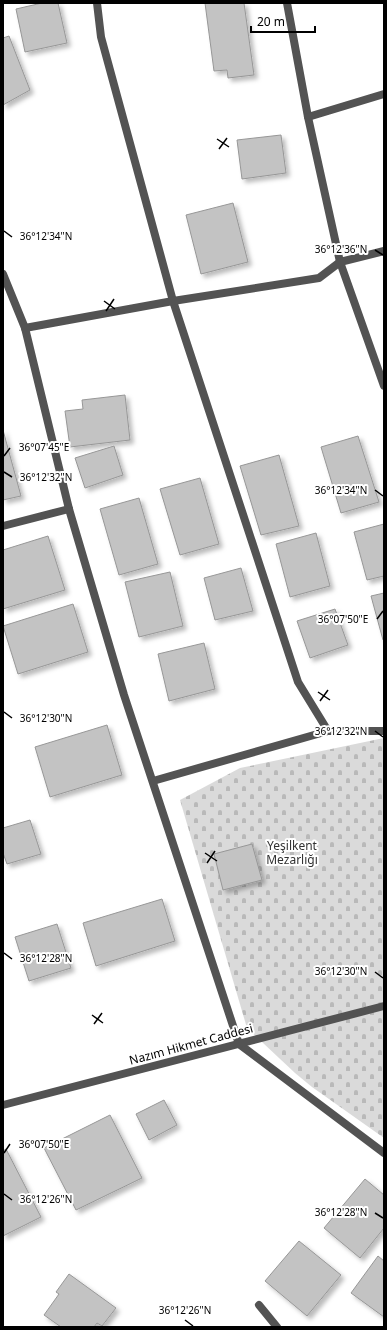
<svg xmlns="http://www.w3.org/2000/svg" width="387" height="1330" viewBox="0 0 387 1330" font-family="'Noto Sans',sans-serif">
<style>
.cemetery{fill:url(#cemetery-stones)}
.building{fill:#c3c3c3;stroke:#979797;filter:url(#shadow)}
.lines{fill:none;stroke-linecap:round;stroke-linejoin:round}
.minor{stroke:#535353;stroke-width:8}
.ticks{fill:none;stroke:#000;stroke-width:1.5}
.labels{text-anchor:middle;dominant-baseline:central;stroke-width:4;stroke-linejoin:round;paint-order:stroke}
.park-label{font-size:12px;fill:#313131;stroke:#fff}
.street-label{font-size:12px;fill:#000;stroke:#fff}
.ticks-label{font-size:10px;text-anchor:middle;fill:#000;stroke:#fff;stroke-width:4;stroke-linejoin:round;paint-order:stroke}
</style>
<defs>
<pattern id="cemetery-stones" width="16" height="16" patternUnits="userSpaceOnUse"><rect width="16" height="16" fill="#dadada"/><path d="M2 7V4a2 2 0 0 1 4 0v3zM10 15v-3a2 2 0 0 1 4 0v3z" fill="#b9b9b9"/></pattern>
<filter id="shadow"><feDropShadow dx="3.5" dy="3.5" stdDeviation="2" flood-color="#0004"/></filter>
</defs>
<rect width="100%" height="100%" fill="#fff"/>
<polygon class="cemetery" points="384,738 384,1138 312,1087 295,1073 247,1028 180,800 240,768"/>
<g class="building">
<polygon points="42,3 58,3 67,43 25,52 16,9"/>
<polygon points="205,3 244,3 254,75 228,78 227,70 214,71"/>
<polygon points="9,36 30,90 3,105 3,38"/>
<polygon points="281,135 286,173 242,179 237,140"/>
<polygon points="233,203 248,262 201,274 186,215"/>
<polygon points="125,395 130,440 70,447 65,411 83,409 82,400"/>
<polygon points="3,430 21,496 3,500"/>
<polygon points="358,436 379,502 341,513 321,447"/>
<polygon points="114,446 123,475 85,488 75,458"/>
<polygon points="279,455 299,526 261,535 240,466"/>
<polygon points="200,478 219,544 180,555 160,489"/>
<polygon points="139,498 158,564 119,575 100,509"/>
<polygon points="384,524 384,576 367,580 354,532"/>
<polygon points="316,533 330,586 290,597 276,544"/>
<polygon points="48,536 65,590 3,609 3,550"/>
<polygon points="241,568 253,611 215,620 204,578"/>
<polygon points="170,572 183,626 139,637 125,582"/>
<polygon points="384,593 384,640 383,640 371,596"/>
<polygon points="73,604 88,652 18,674 3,626"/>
<polygon points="335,609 348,645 310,658 297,621"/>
<polygon points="204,643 215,689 169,701 158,654"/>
<polygon points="107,725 122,775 50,797 35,747"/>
<polygon points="30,820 41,854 7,864 3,853 3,828"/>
<polygon points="252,844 262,880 223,890 214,854"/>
<polygon points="162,899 175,941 96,966 83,923"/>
<polygon points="57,924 71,968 29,981 15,937"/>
<polygon points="164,1100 177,1125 149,1140 136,1114"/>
<polygon points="110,1115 142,1178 76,1210 44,1148"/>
<polygon points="6,1149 41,1217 3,1236 3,1151"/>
<polygon points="365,1179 384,1195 384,1228 360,1258 324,1228"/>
<polygon points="299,1241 341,1275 307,1316 265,1281"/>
<polygon points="378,1256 384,1261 384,1317 351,1293"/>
<polygon points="69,1274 116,1308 102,1326 97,1323 94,1327 61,1327 44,1315 59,1294 56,1292"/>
</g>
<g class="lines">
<g class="minor">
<polyline points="97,3 101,37 173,301 298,682 328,731 384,731"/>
<polyline points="287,3 308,117 340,262 384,386"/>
<polyline points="308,117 384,94"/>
<polyline points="3,274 25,328 69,509 124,695 239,1044 384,1153"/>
<polyline points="25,328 173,301 319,278 340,262 384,251"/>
<polyline points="3,526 69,509"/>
<polyline points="153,781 328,731"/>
<polyline points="3,1105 384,1006"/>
<polyline points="259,1305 277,1327"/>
</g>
</g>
<path class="ticks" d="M217 139 229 147M219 149 227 138M4 231 12 237M375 250 383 255M104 301 115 309M106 311 114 299M4 456 10 448M4 472 12 477M375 490 383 496M377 619 383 611M318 692 330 700M320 701 328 690M4 712 12 718M375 731 383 737M205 853 217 861M207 863 215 851M4 953 12 959M375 972 383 978M92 1015 103 1023M94 1024 102 1013M4 1153 10 1144M4 1194 12 1200M375 1213 383 1218M185 1320 193 1326"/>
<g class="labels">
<g class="park-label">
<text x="292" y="845">Yeşilkent<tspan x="292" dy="14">Mezarlığı</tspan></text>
</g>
<g class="street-label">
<text transform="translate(191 1044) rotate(-15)">Nazım Hikmet Caddesi</text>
</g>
</g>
<g class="ticks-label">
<text x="46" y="240">36°12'34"N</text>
<text x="341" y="253">36°12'36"N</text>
<text x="44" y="451">36°07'45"E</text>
<text x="46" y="481">36°12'32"N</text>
<text x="341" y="494">36°12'34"N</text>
<text x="343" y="623">36°07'50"E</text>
<text x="46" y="722">36°12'30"N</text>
<text x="341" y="735">36°12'32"N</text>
<text x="46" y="962">36°12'28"N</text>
<text x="341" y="975">36°12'30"N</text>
<text x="44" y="1148">36°07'50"E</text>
<text x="46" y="1203">36°12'26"N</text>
<text x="341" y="1216">36°12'28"N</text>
<text x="185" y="1314">36°12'26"N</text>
</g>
<rect width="387" height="1330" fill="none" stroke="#000000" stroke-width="8"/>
<path d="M251 26v6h64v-6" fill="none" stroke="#000000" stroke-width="2"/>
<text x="257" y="26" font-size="12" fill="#000000" stroke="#ffffff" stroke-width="3" paint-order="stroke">20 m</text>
</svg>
